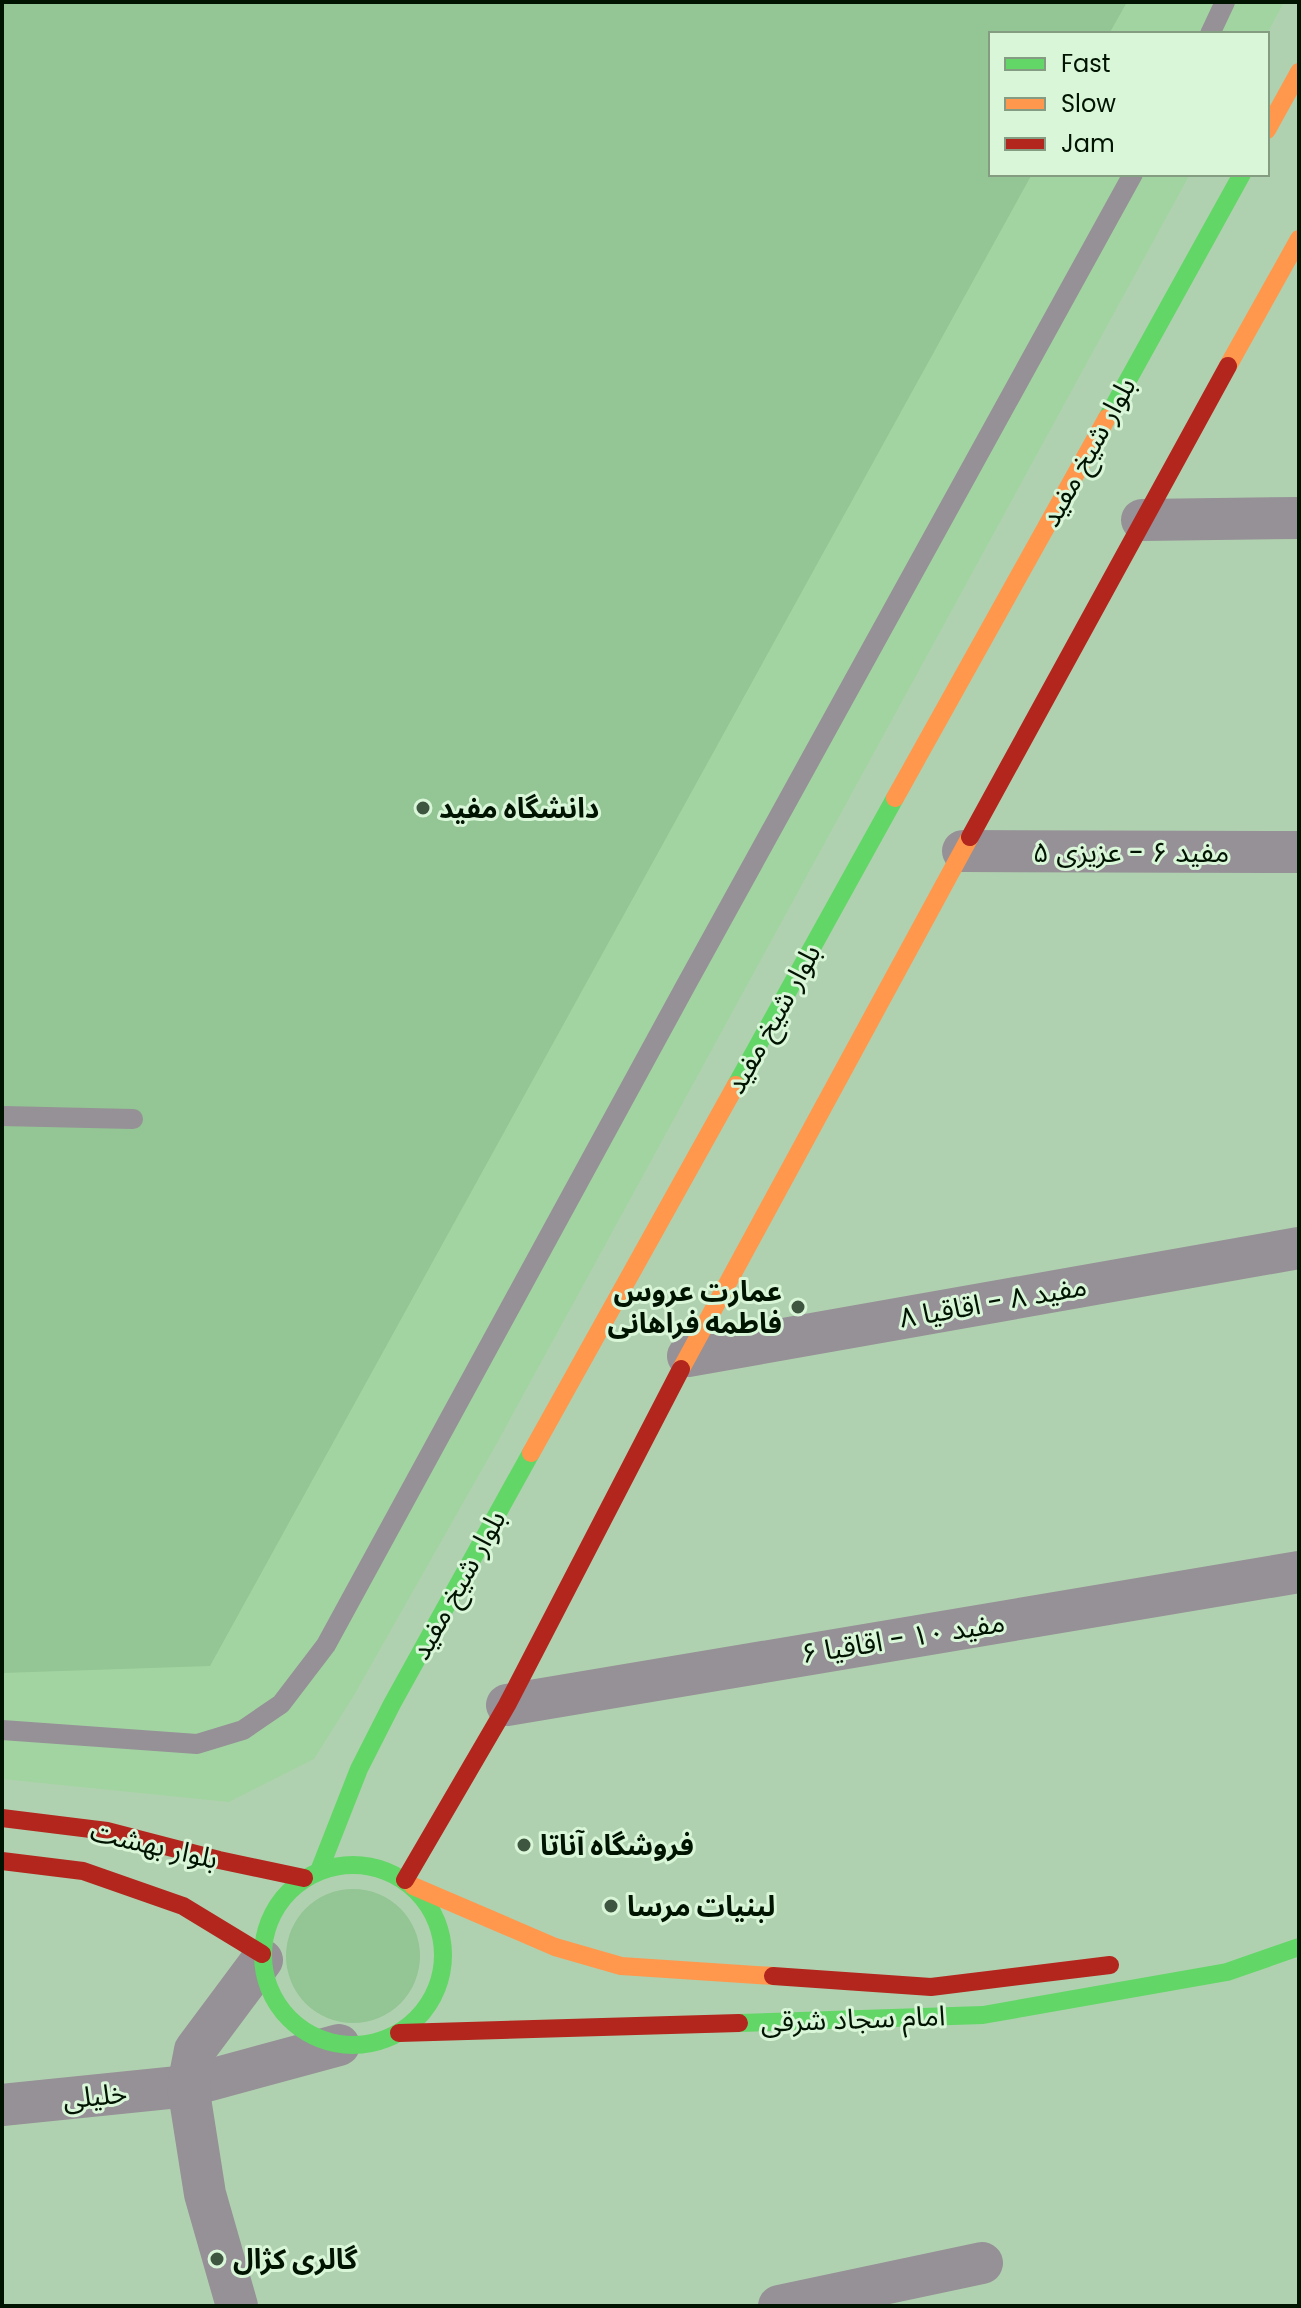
<svg xmlns="http://www.w3.org/2000/svg" width="1301" height="2308" viewBox="0 0 1301 2308" font-family="Poppins,'Noto Sans Arabic',sans-serif">
<style>
.built{fill:#a2d4a1}
.green{fill:#94c594}
.lines{fill:none;stroke-linecap:round;stroke-linejoin:round}
.lane{stroke:#969097;stroke-width:20}
.street{stroke:#969097;stroke-width:42}
.fast{stroke:#63d668;stroke-width:18}
.slow{stroke:#ff974d;stroke-width:18}
.jam{stroke:#b3261e;stroke-width:18}
.poi-dot{fill:#3e563f;stroke:#d9f6d8;stroke-width:3}
.labels{text-anchor:middle;dominant-baseline:central;stroke-width:6;stroke-linejoin:round;paint-order:stroke}
.street-label{font-size:28px;fill:#011402;stroke:#d9f6d8}
.poi-label{font-size:28px;font-weight:bold;fill:#011402;stroke:#d9f6d8;text-anchor:start}
</style>
<rect width="100%" height="100%" fill="#b0d1af"/>
<polygon class="built" points="2,2 1284,2 1267,34 991,34 991,174 1190,174 497,1443 353,1697 314,1759 229,1802 2,1779"/>
<g class="green">
<polygon points="2,2 1127,2 1109,34 991,34 991,174 1032,174 210,1666 2,1673"/>
<circle cx="353" cy="1956" r="67"/>
</g>
<g class="lines">
<g class="lane">
<polyline points="1210,34 1225,2"/>
<polyline points="2,1116 133,1119"/>
<polyline points="2,1730 197,1744 243,1730 281,1704 326,1645 686,985 1133,174"/>
</g>
<g class="street">
<polyline points="1142,520 1299,518"/>
<polyline points="963,851 1299,852"/>
<polyline points="688,1356 1299,1248"/>
<polyline points="507,1705 1299,1572"/>
<polyline points="2,2105 188,2086 339,2045"/>
<polyline points="237,2306 205,2194 188,2086 195,2050 262,1960"/>
<polyline points="779,2306 982,2263"/>
</g>
<g class="fast">
<polyline points="1107,418 1242,174"/>
<polyline points="736,1085 895,798"/>
<circle cx="353" cy="1955" r="90"/>
<polyline points="319,1871 359,1769 392,1704 531,1453"/>
<polyline points="739,2023 983,2015 1227,1972 1299,1947"/>
</g>
<g class="slow">
<polyline points="1267,130 1299,72"/>
<polyline points="1228,366 1299,239"/>
<polyline points="895,798 1107,418"/>
<polyline points="681,1369 970,837"/>
<polyline points="531,1453 736,1085"/>
<polyline points="413,1886 555,1947 621,1966 773,1976"/>
</g>
<g class="jam">
<polyline points="970,837 1228,366"/>
<polyline points="2,1818 107,1831 219,1860 304,1878"/>
<polyline points="2,1861 83,1871 183,1906 262,1954"/>
<polyline points="405,1880 507,1705 681,1369"/>
<polyline points="773,1976 931,1987 1110,1965"/>
<polyline points="399,2033 739,2023"/>
</g>
</g>
<g class="poi-dot">
<circle cx="423" cy="808" r="8"/>
<circle cx="798" cy="1307" r="8"/>
<circle cx="524" cy="1845" r="8"/>
<circle cx="611" cy="1906" r="8"/>
<circle cx="217" cy="2259" r="8"/>
</g>
<g class="labels">
<g class="street-label">
<text transform="translate(1088 452) rotate(-61)">بلوار شیخ مفید</text>
<text x="1131" y="852">مفید ۶ - عزیزی ۵</text>
<text transform="translate(773 1019) rotate(-61)">بلوار شیخ مفید</text>
<text transform="translate(993 1302) rotate(-10)">مفید ۸ - اقاقیا ۸</text>
<text transform="translate(458 1585) rotate(-61)">بلوار شیخ مفید</text>
<text transform="translate(903 1638) rotate(-9)">مفید ۱۰ - اقاقیا ۶</text>
<text transform="translate(154 1845) rotate(13)">بلوار بهشت</text>
<text transform="translate(853 2019) rotate(-2)">امام سجاد شرقی</text>
<text transform="translate(95 2096) rotate(-6)">خلیلی</text>
</g>
<g class="poi-label">
<text x="439" y="808">دانشگاه مفید</text>
<text x="782" y="1291" text-anchor="end">عمارت عروس<tspan x="782" dy="32">فاطمه فراهانی</tspan></text>
<text x="540" y="1845">فروشگاه آناتا</text>
<text x="627" y="1906">لبنیات مرسا</text>
<text x="233" y="2259">گالری کژال</text>
</g>
</g>
<rect width="1301" height="2308" fill="none" stroke="#011402" stroke-width="8"/>
<rect x="989" y="32" width="280" height="144" fill="#d9f6d8" stroke="#839c82" stroke-width="2"/>
<rect x="1005" y="58" width="40" height="12" fill="#63d668" stroke="#839c82" stroke-width="2"/>
<text x="1061" y="72" font-size="24" fill="#011402">Fast</text>
<rect x="1005" y="98" width="40" height="12" fill="#ff974d" stroke="#839c82" stroke-width="2"/>
<text x="1061" y="112" font-size="24" fill="#011402">Slow</text>
<rect x="1005" y="138" width="40" height="12" fill="#b3261e" stroke="#839c82" stroke-width="2"/>
<text x="1061" y="152" font-size="24" fill="#011402">Jam</text>
</svg>
